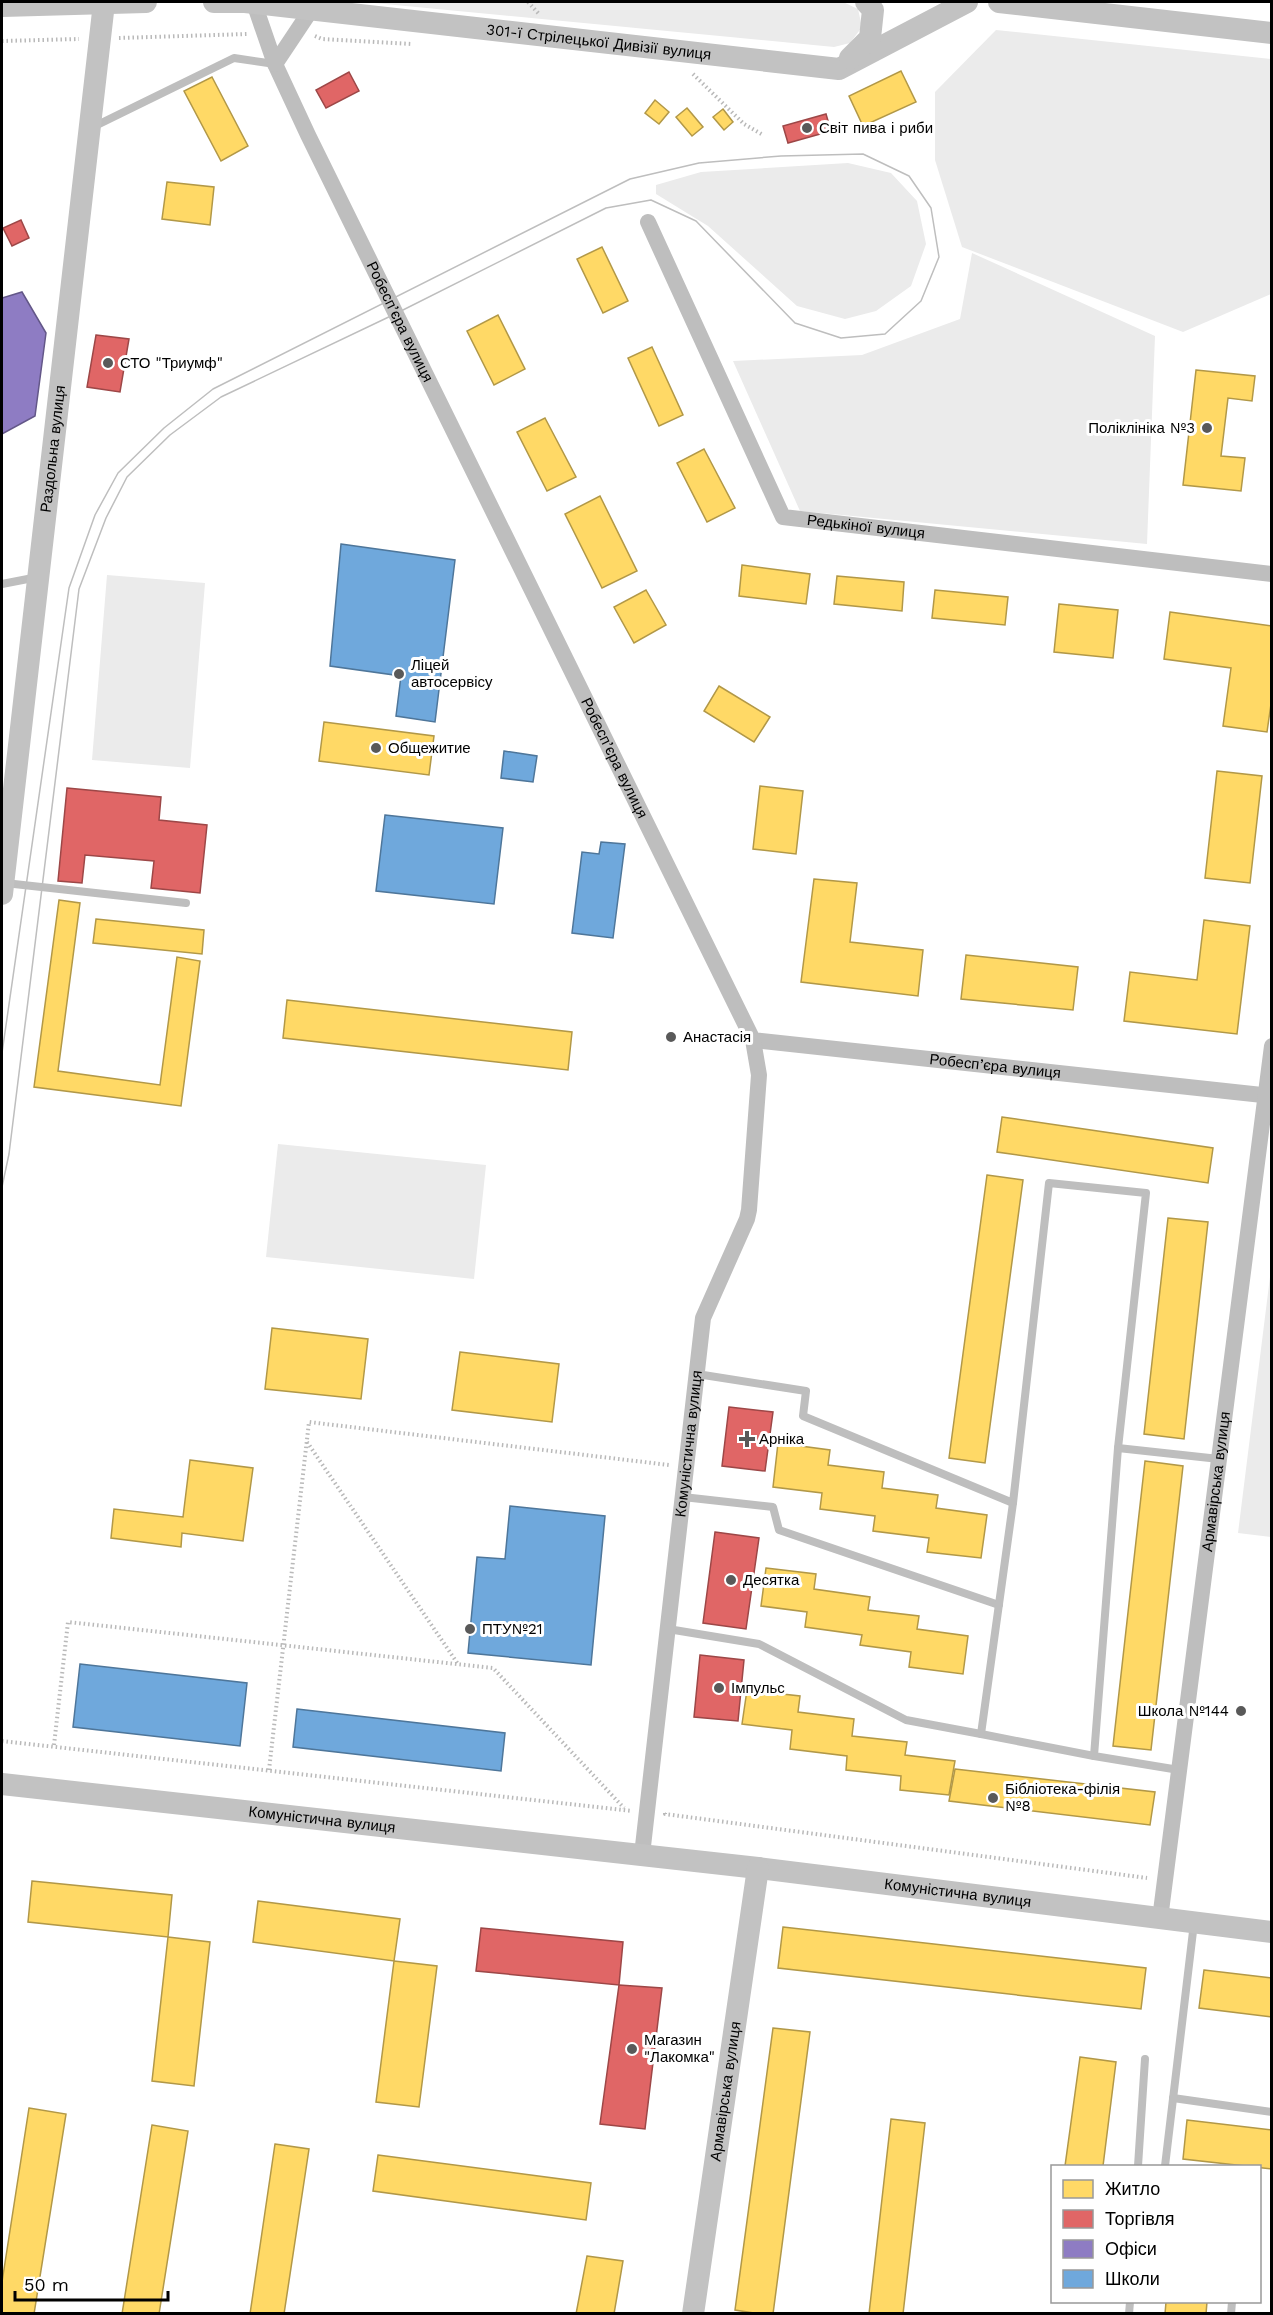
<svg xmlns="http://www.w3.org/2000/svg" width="1273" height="2315" viewBox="0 0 1273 2315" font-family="'Work Sans',sans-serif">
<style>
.green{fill:#ebebeb}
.homes{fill:#ffd966;stroke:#b29847;stroke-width:1.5}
.shops{fill:#e06666;stroke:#9d4747;stroke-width:1.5}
.offices{fill:#8e7cc3;stroke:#635788;stroke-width:1.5}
.schools{fill:#6fa8dc;stroke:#4e769a;stroke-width:1.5}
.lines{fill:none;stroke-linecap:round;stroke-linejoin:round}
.path{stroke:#b9b9b9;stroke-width:4;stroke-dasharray:1.5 3;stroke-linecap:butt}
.lane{stroke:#bebebe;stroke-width:8}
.street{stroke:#bebebe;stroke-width:16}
.secondary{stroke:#c2c2c2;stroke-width:22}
.tram{stroke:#bebebe;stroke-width:1.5}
.poi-dot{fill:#595959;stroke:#fff;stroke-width:2}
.labels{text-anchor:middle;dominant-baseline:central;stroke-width:6;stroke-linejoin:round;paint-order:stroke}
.street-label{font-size:15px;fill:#000;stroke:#fff}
.poi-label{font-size:15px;fill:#000;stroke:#fff;text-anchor:start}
</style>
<rect width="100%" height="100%" fill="#fff"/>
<g class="green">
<polygon points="364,2 843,2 858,9 862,27 850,43 834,47"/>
<polygon points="996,30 1271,59 1271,294 1183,332 962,247 935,160 935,92"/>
<polygon points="848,163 891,173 917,201 926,244 911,286 876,311 845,319 797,306 708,226 656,194 656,185 701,172"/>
<polygon points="972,253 1155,336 1147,544 800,511 733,361 862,355 960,319"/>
<polygon points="107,575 205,583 190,768 92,760"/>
<polygon points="278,1144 486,1165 474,1279 266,1257"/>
<polygon points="1271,1269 1272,1537 1271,1537 1238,1533"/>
</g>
<g class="homes">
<polygon points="901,71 916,102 863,126 849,96"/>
<polygon points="212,77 248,146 221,161 184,91"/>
<polygon points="655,100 669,112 659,124 645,113"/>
<polygon points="687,108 703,127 692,136 676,117"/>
<polygon points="723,109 733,122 724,130 713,117"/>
<polygon points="167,182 214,187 210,225 162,219"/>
<polygon points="602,247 628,301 603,313 577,259"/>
<polygon points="498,315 525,369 494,385 467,331"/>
<polygon points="652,347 683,415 659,426 628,358"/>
<polygon points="1196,370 1255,376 1252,401 1228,398 1221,456 1245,458 1241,491 1183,485"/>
<polygon points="545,418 576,477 547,491 517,432"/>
<polygon points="704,449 735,508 707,522 677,463"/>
<polygon points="600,496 637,571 602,588 565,514"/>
<polygon points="742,565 810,574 806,604 739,596"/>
<polygon points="837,576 904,582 902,611 834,604"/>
<polygon points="646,590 666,625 634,643 614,607"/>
<polygon points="935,590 1008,597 1005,625 932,618"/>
<polygon points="1059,604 1118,610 1113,658 1054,652"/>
<polygon points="1170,612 1272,626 1272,697 1267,732 1223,726 1231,668 1164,659"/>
<polygon points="719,686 770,717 754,742 704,711"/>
<polygon points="324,722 434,736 429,775 319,761"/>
<polygon points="1217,771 1262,776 1250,883 1205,878"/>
<polygon points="760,786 803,791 796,854 753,849"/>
<polygon points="814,879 857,883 850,942 923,950 918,996 801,982"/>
<polygon points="59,900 80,903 58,1071 160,1085 177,957 200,961 181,1106 34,1087"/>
<polygon points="96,919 204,930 202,954 93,943"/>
<polygon points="1204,920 1250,926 1237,1034 1124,1021 1130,972 1197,980"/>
<polygon points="966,955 1078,967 1073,1010 961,999"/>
<polygon points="287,1000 572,1032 568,1070 283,1038"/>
<polygon points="1002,1117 1213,1148 1208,1183 997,1152"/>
<polygon points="987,1175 1023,1180 985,1463 949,1458"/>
<polygon points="1168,1218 1208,1222 1184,1439 1144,1434"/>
<polygon points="272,1328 368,1339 361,1399 265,1389"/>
<polygon points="460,1352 559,1364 552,1422 452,1410"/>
<polygon points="778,1443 830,1450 828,1465 884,1472 882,1488 938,1495 936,1508 987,1515 981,1558 927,1552 929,1538 873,1531 875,1516 820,1509 822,1493 773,1487"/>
<polygon points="190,1460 253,1468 243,1541 182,1533 181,1547 111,1538 114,1509 183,1517"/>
<polygon points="1145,1461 1183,1466 1151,1750 1113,1746"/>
<polygon points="766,1568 816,1574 814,1589 870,1597 868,1610 919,1616 917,1629 968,1636 963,1674 909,1667 911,1652 860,1645 862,1635 805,1627 807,1612 761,1606"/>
<polygon points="747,1690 800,1696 798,1712 854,1719 852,1736 907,1742 905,1755 955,1761 949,1795 900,1790 901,1776 846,1770 847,1756 790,1749 792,1730 742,1724"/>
<polygon points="955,1769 1155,1792 1150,1825 949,1801"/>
<polygon points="32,1881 172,1895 168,1937 28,1922"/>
<polygon points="258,1901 400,1919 394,1961 253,1942"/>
<polygon points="783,1927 1146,1968 1141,2009 778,1968"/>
<polygon points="168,1937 210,1942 194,2086 152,2081"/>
<polygon points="394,1961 437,1966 419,2107 376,2102"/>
<polygon points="1204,1970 1272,1978 1272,2017 1199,2008"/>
<polygon points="773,2028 810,2032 773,2314 760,2314 735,2310"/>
<polygon points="1080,2057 1116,2062 1103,2166 1065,2166"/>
<polygon points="29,2108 66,2114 34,2314 2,2314 2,2282"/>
<polygon points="891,2119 925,2123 903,2314 869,2314"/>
<polygon points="1187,2120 1272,2130 1272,2169 1183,2159"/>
<polygon points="152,2125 188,2131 159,2314 122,2314"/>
<polygon points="275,2144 309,2149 284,2314 250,2314"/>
<polygon points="378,2155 591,2183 586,2220 373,2191"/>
<polygon points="587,2256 623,2261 614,2314 576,2314"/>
<polygon points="1166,2302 1207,2302 1206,2314 1165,2314"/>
</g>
<g class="shops">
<polygon points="349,72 359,91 326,108 316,90"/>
<polygon points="826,114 831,131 788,143 783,126"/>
<polygon points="21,220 29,238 12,246 3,228"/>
<polygon points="96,335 129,339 120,392 87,387"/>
<polygon points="67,788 161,797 159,820 207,825 200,893 151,888 154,861 85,855 82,883 58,881"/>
<polygon points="729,1407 773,1412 765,1471 722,1466"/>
<polygon points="715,1532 759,1538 746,1629 703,1623"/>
<polygon points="700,1655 744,1660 738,1721 694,1717"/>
<polygon points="481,1928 623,1942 619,1985 476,1971"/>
<polygon points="619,1985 662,1988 645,2129 600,2124"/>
</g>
<polygon class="offices" points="22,292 46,333 35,416 2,434 2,298"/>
<g class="schools">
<polygon points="341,544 455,560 435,722 396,716 401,676 330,666"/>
<polygon points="504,751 537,756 533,782 501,778"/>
<polygon points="385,815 503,828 494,904 376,891"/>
<polygon points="601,842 625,844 613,938 572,933 582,852 599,854"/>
<polygon points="510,1506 605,1516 591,1665 468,1653 477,1557 505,1559"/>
<polygon points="80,1664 247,1683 240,1746 73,1727"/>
<polygon points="297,1709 505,1733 501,1771 293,1747"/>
</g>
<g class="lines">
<g class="path">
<polyline points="528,2 539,14"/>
<polyline points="315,36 322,39 412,44"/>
<polyline points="119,38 247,34"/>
<polyline points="2,41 79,39"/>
<polyline points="693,74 744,124 763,135"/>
<polyline points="307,1442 458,1664"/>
<polyline points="2,1741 632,1811"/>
<polyline points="54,1745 68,1622 493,1668 624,1808"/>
<polyline points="269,1770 309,1422 669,1465"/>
<polyline points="665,1813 665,1814 1147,1878"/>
</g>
<g class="lane">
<polyline points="91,128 234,58 275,64"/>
<polyline points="2,584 38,577"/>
<polyline points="5,883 186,903"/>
<polyline points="697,1374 806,1391 803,1416 1013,1503 1049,1183 1146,1193 1118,1448 1219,1459"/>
<polyline points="1118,1448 1094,1756 1179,1770"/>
<polyline points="683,1497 773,1507 779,1530 999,1605"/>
<polyline points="1013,1503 981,1734 1094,1756"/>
<polyline points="668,1629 759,1644 906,1720 981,1734"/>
<polyline points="1173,2098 1272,2112"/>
<polyline points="1138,2166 1145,2059"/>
<polyline points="1165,2166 1194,1923"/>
<polyline points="1129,2314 1130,2302"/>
<polyline points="1231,2314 1232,2302"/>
</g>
<g class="street">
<path id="s1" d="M254 3 275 64 308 135 753 1040 1272 1096"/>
<polyline points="275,64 311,10"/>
<path id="s2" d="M648 222 783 517 1272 574"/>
<path id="s3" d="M642 1855 703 1318 747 1219 749 1210 759 1075 753 1040"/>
<path id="s4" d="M1160 1919 1272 1046"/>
</g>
<g class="secondary">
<path id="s5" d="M214 2H245L839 69 967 2"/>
<polyline points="999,2 1272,33"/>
<polyline points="2,6 146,2"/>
<polyline points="850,58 870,38 873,10 866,2"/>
<path id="s6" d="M2 894 104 3"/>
<path id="s7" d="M2 1784 758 1868 1272 1932"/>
<path id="s8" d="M693 2314 758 1868"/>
</g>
<polyline class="tram" points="2,1053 69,588 95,515 118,473 164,428 213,389 630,179 699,163 781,156 863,154 909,176 931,208 939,257 921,301 885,334 841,338 795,323 696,221 651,200 606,208 395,314 221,397 170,435 127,477 106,518 79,589 9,1154 2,1187"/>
</g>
<g class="poi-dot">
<circle cx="807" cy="128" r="6"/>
<circle cx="108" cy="363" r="6"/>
<circle cx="1207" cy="428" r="6"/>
<circle cx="399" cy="674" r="6"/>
<circle cx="376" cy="748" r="6"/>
<circle cx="671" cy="1037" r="6"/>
<path d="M744 1430h6v6h6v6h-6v6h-6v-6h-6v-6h6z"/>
<circle cx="731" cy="1580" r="6"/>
<circle cx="470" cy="1629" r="6"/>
<circle cx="719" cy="1688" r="6"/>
<circle cx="1241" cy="1711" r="6"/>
<circle cx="993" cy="1798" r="6"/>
<circle cx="632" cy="2049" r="6"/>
</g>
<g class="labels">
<g class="street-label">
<text stroke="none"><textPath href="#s5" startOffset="387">301-ї Стрілецької Дивізії вулиця</textPath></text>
<text stroke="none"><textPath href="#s1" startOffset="351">Робесп’єра вулиця</textPath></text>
<text stroke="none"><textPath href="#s6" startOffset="448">Раздольна вулиця</textPath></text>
<text stroke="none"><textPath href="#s2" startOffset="408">Редькіної вулиця</textPath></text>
<text stroke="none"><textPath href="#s1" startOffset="837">Робесп’єра вулиця</textPath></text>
<text stroke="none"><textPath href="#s1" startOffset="1395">Робесп’єра вулиця</textPath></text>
<text stroke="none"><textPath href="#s3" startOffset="414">Комуністична вулиця</textPath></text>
<text stroke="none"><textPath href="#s4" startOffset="441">Армавірська вулиця</textPath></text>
<text stroke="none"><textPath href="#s7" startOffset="322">Комуністична вулиця</textPath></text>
<text stroke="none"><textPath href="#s7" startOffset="962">Комуністична вулиця</textPath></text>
<text stroke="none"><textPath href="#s8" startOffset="225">Армавірська вулиця</textPath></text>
</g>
<g class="poi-label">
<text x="819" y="128">Світ пива і риби</text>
<text x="120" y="363">СТО "Триумф"</text>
<text x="1195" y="428" text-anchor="end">Поліклініка №3</text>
<text x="411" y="665">Ліцей<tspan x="411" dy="17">автосервісу</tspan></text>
<text x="388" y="748">Общежитие</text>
<text x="683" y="1037">Анастасія</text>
<text x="759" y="1439">Арніка</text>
<text x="743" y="1580">Десятка</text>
<text x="482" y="1629">ПТУ№21</text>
<text x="731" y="1688">Імпульс</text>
<text x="1229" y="1711" text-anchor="end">Школа №144</text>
<text x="1005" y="1789">Бібліотека-філія<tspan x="1005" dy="17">№8</tspan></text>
<text x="644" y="2040">Магазин<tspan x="644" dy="17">"Лакомка"</tspan></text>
</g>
</g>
<rect width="1273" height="2315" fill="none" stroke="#000000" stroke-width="6"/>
<rect x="1051" y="2165" width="210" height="138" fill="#ffffff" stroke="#999999" stroke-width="1.5"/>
<rect x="1063" y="2180" width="30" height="18" fill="#ffd966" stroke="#999999" stroke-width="1.5"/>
<text x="1105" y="2195" font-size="18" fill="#000000">Житло</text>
<rect x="1063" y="2210" width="30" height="18" fill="#e06666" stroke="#999999" stroke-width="1.5"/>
<text x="1105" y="2225" font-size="18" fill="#000000">Торгівля</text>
<rect x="1063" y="2240" width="30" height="18" fill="#8e7cc3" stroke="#999999" stroke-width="1.5"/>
<text x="1105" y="2255" font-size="18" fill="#000000">Офіси</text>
<rect x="1063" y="2270" width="30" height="18" fill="#6fa8dc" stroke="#999999" stroke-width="1.5"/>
<text x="1105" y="2285" font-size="18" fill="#000000">Школи</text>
<path d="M15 2291v9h153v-9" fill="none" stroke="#000000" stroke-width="3"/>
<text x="24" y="2291" font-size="18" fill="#000000" stroke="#ffffff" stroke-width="4.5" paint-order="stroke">50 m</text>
</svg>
